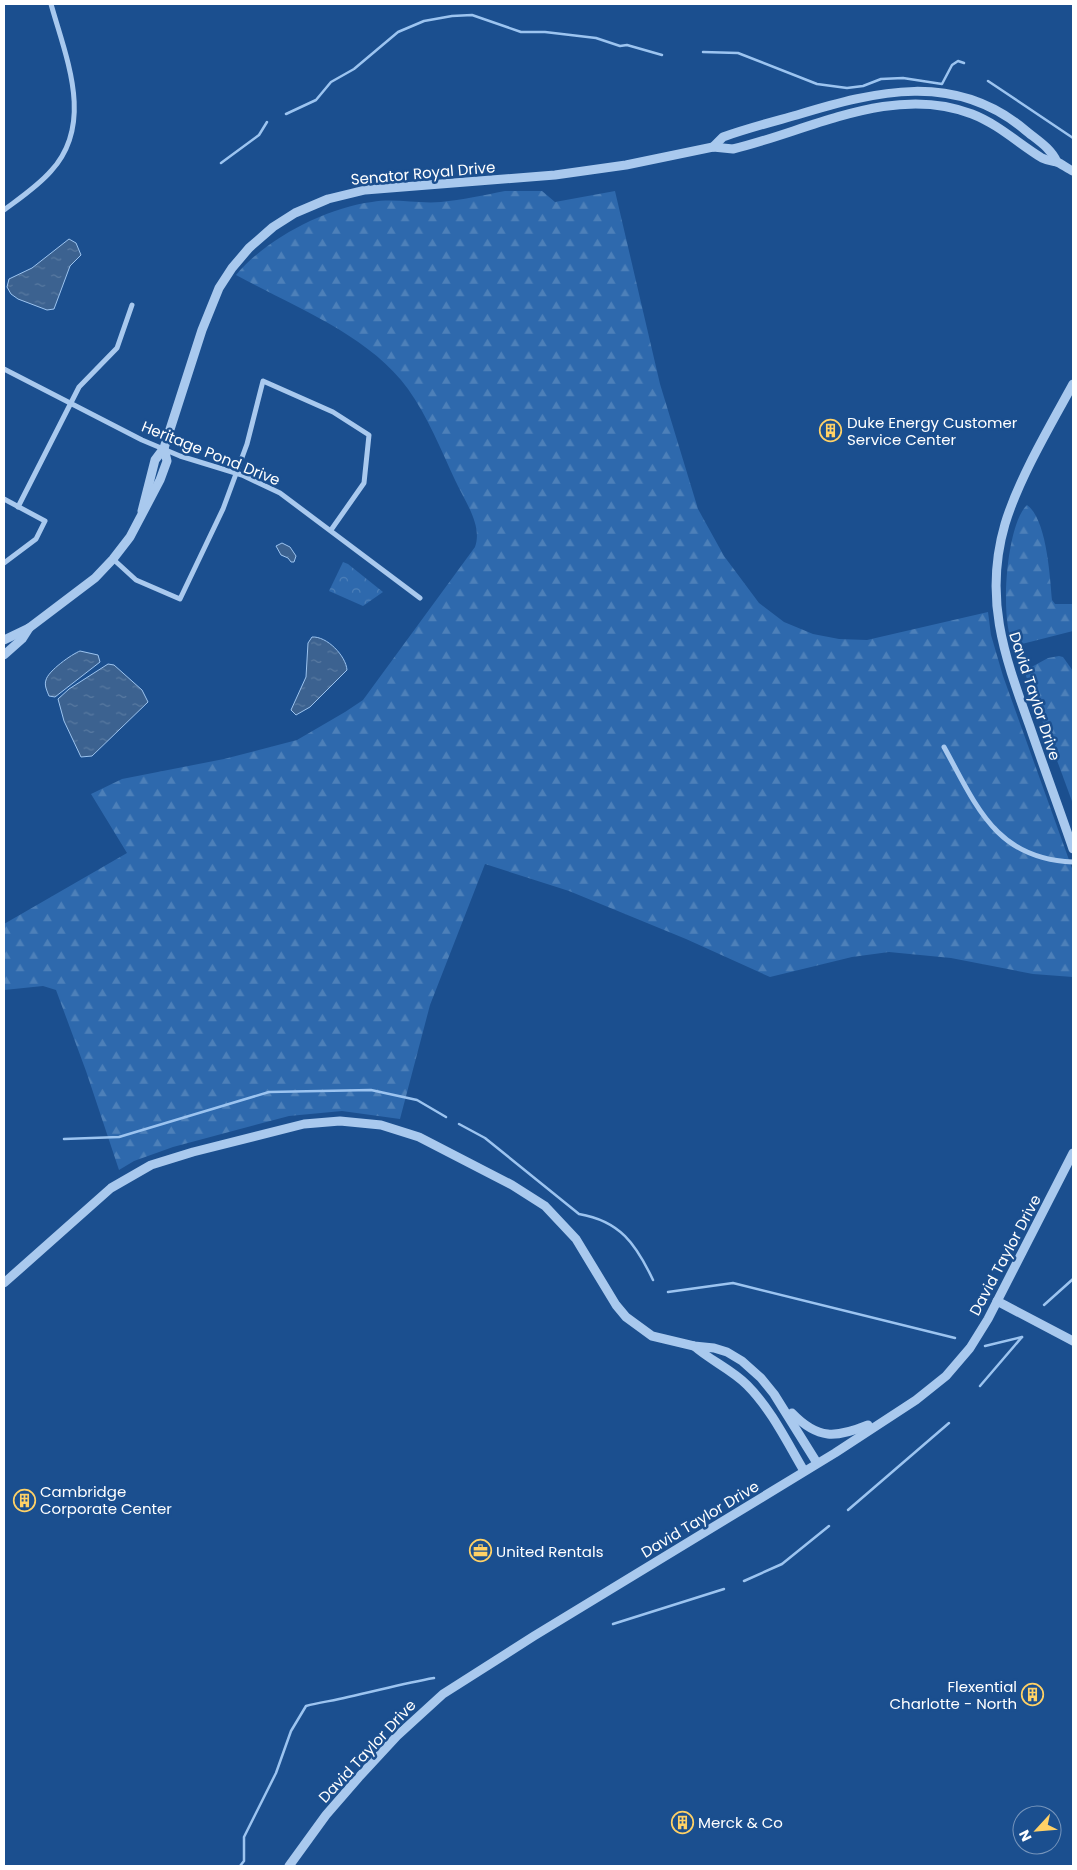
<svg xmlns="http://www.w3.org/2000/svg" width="1077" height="1870" viewBox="0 0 1077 1870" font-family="Poppins,sans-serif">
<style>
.forest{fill:url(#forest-firs)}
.park{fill:url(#park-crowns)}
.water{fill:url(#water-ripples);stroke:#9cc4f0}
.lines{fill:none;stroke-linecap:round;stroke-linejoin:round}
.stream{stroke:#9cc4f0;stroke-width:2.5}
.minor{stroke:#a9c9ee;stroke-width:5}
.tertiary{stroke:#a9c9ee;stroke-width:9}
.labels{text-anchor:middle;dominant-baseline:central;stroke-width:5;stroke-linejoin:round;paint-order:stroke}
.street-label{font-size:15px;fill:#fff;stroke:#1b4f8f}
.poi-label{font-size:15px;fill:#fff;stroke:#1b4f8f;text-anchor:start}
</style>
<defs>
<pattern id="forest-firs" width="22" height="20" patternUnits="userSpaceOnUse" patternTransform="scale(1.25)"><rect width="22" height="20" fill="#2e69ad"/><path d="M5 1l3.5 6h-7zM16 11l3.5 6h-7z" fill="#4d80b9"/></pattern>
<pattern id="park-crowns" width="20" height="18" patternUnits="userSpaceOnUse" patternTransform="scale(1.25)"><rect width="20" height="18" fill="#2e69ad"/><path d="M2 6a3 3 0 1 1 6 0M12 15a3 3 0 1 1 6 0" fill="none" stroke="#4d80b9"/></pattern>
<pattern id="water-ripples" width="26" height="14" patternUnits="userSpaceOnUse" patternTransform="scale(1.25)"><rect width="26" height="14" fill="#3c6290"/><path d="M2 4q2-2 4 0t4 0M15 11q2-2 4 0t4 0" fill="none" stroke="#597aa1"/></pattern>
</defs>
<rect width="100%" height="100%" fill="#1b4f8f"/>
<g class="forest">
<path d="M505 191H542L555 202 615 191 660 384 698 509 724 556 759 603 784 622 813 634 839 639 867 640 988 612 991 635 1003 676 1073 871V977L1033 974 951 958 889 952 852 957 770 977 686 939 569 891 485 864 430 1005 400 1119 342 1111 289 1116 173 1147 134 1161 119 1170 86 1071 56 990 43 986 4 990V924L127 853 91 794 122 779 224 759 297 740 345 712 363 700 475 547C483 525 464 500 455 480 441 450 428 417 408 389 369 335 294 307 236 275 266 239 325 208 372 202 394 198 418 204 441 202 462 200 484 195 505 191Z"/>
<path d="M1027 505C1047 519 1050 578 1052 600L1055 604H1073V631L1014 646C999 623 1006 524 1027 505Z"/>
<polygon points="1059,656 1063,657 1073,671 1073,804 1026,676 1026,670 1048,658"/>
</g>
<polygon class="park" points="343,562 348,564 383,592 363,606 329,591"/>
<g class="water">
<polygon points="69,239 76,243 81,255 70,266 54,309 47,310 18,299 11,294 7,287 9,279 32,268"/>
<polygon points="282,543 290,547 296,556 294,562 291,562 288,558 281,555 276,546"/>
<path d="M312 637C327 636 346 656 347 670L310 707 296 715 291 710 306 677 308 643Z"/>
<path d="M80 651 98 655 100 662 55 697 49 696C47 691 44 685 46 680 48 671 72 654 80 651Z"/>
<polygon points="108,664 114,665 142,690 148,702 92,756 81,757 64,721 58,699 69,689"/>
</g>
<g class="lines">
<g class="stream">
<polyline points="703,52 738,53 817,84 847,88 863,86 881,79 903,78 942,84 952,65 958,61 964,63"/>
<polyline points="988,81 1073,138"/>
<polyline points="286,114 316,100 331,82 354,69 398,32 424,21 452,16 472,15 521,32 545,32 596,38 620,46 627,45 662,55"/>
<polyline points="221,163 259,135 267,122"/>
<path d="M459 1124 485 1138 579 1214C620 1221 636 1244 653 1280"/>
<polyline points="64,1139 119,1137 269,1092 371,1090 417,1100 446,1117"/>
<polyline points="668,1292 733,1283 955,1338"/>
<polyline points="1044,1305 1073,1279"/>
<polyline points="985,1346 1022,1337"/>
<polyline points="980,1386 1022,1337"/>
<polyline points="848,1510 949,1423"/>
<polyline points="744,1581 782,1564 829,1526"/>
<polyline points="613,1624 724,1589"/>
<path d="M240 1866 244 1861V1837L276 1773 291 1731 306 1706C320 1702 333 1701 348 1697 376 1691 405 1683 434 1678"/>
</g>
<g class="minor">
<path d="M4 210C20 198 38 186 51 171 95 123 66 58 51 4"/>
<polyline points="4,369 142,440 180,456 242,475 280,493 420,598"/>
<polyline points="4,499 45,521 36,539 4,563"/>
<polyline points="18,507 79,387 117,348 132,305"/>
<polyline points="113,559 136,580 180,599 223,509 247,444 263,381 333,412 369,435 364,483 331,530"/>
<path d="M944 747C977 807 996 859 1073 862"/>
</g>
<g class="tertiary">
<path d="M713 147 723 137C748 128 772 122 797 115 876 91 955 71 1025 130 1037 140 1051 148 1057 162"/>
<path d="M1073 384C1050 426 1019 478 1005 524 983 599 1005 657 1030 727 1044 768 1059 808 1073 849"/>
<path d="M142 511 155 460 164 448 202 330 219 288 232 268 249 248 273 227 295 213 328 199 365 190 555 175 626 165 713 147 733 149C809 131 893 83 972 114 998 124 1019 144 1042 158 1048 161 1051 161 1057 162 1062 164 1068 169 1073 171"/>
<polyline points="4,640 29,628 95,578 113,559 130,537 160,480 167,461 164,448"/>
<polyline points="4,655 22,639 29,628"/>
<polyline points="4,1283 111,1188 151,1165 193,1152 304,1124 340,1121 381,1125 419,1137 512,1185 545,1206 576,1239 616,1305 626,1317 652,1336 694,1346 714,1348 727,1352 742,1361 761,1378 774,1394 817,1463"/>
<polyline points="997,1301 1073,1341"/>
<path d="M694 1346C711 1361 731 1369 747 1385 771 1409 787 1442 804 1471"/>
<path d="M792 1413C818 1440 836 1438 868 1425"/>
<polyline points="289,1866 326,1815 359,1777 397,1736 443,1694 534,1636 835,1453 916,1400 946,1376 970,1348 988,1319 1073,1153"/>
</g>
</g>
<defs>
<symbol id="building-ring" viewBox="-11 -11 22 22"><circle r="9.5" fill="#1b4f8f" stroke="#ffd166" stroke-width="1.5"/><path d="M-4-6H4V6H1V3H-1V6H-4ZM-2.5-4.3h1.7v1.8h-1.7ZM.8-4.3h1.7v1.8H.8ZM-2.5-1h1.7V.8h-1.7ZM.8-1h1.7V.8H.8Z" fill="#ffd166"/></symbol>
<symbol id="office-ring" viewBox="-11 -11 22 22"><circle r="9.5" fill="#1b4f8f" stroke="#ffd166" stroke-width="1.5"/><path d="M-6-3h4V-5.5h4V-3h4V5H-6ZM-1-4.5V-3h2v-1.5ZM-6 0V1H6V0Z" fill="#ffd166"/></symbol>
</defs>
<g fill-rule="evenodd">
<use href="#building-ring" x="818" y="418" width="25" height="25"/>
<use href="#building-ring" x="12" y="1488" width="25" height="25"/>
<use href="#office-ring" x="468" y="1538" width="25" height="25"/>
<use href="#building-ring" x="1020" y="1682" width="25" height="25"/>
<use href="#building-ring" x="670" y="1810" width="25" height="25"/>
</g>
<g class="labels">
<g class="street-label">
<text transform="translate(423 173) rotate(-5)">Senator Royal Drive</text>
<text transform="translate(211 453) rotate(22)">Heritage Pond Drive</text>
<text transform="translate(1035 696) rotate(72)">David Taylor Drive</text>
<text transform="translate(1005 1255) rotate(-62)">David Taylor Drive</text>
<text transform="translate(700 1519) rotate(-31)">David Taylor Drive</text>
<text transform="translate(367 1751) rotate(-47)">David Taylor Drive</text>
</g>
<g class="poi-label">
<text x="847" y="422">Duke Energy Customer<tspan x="847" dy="17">Service Center</tspan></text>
<text x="40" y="1491">Cambridge<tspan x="40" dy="17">Corporate Center</tspan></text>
<text x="496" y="1551">United Rentals</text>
<text x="1017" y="1686" text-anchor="end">Flexential<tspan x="1017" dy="17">Charlotte - North</tspan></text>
<text x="698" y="1822">Merck &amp; Co</text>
</g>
</g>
<rect width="1077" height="1870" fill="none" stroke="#ffffff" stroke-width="10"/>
<g transform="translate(1037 1830) rotate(244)"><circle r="24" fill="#1b4f8f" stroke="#7695bc"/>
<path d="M0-4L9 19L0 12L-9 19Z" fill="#ffd166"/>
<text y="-8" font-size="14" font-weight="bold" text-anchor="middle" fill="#ffffff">N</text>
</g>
</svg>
